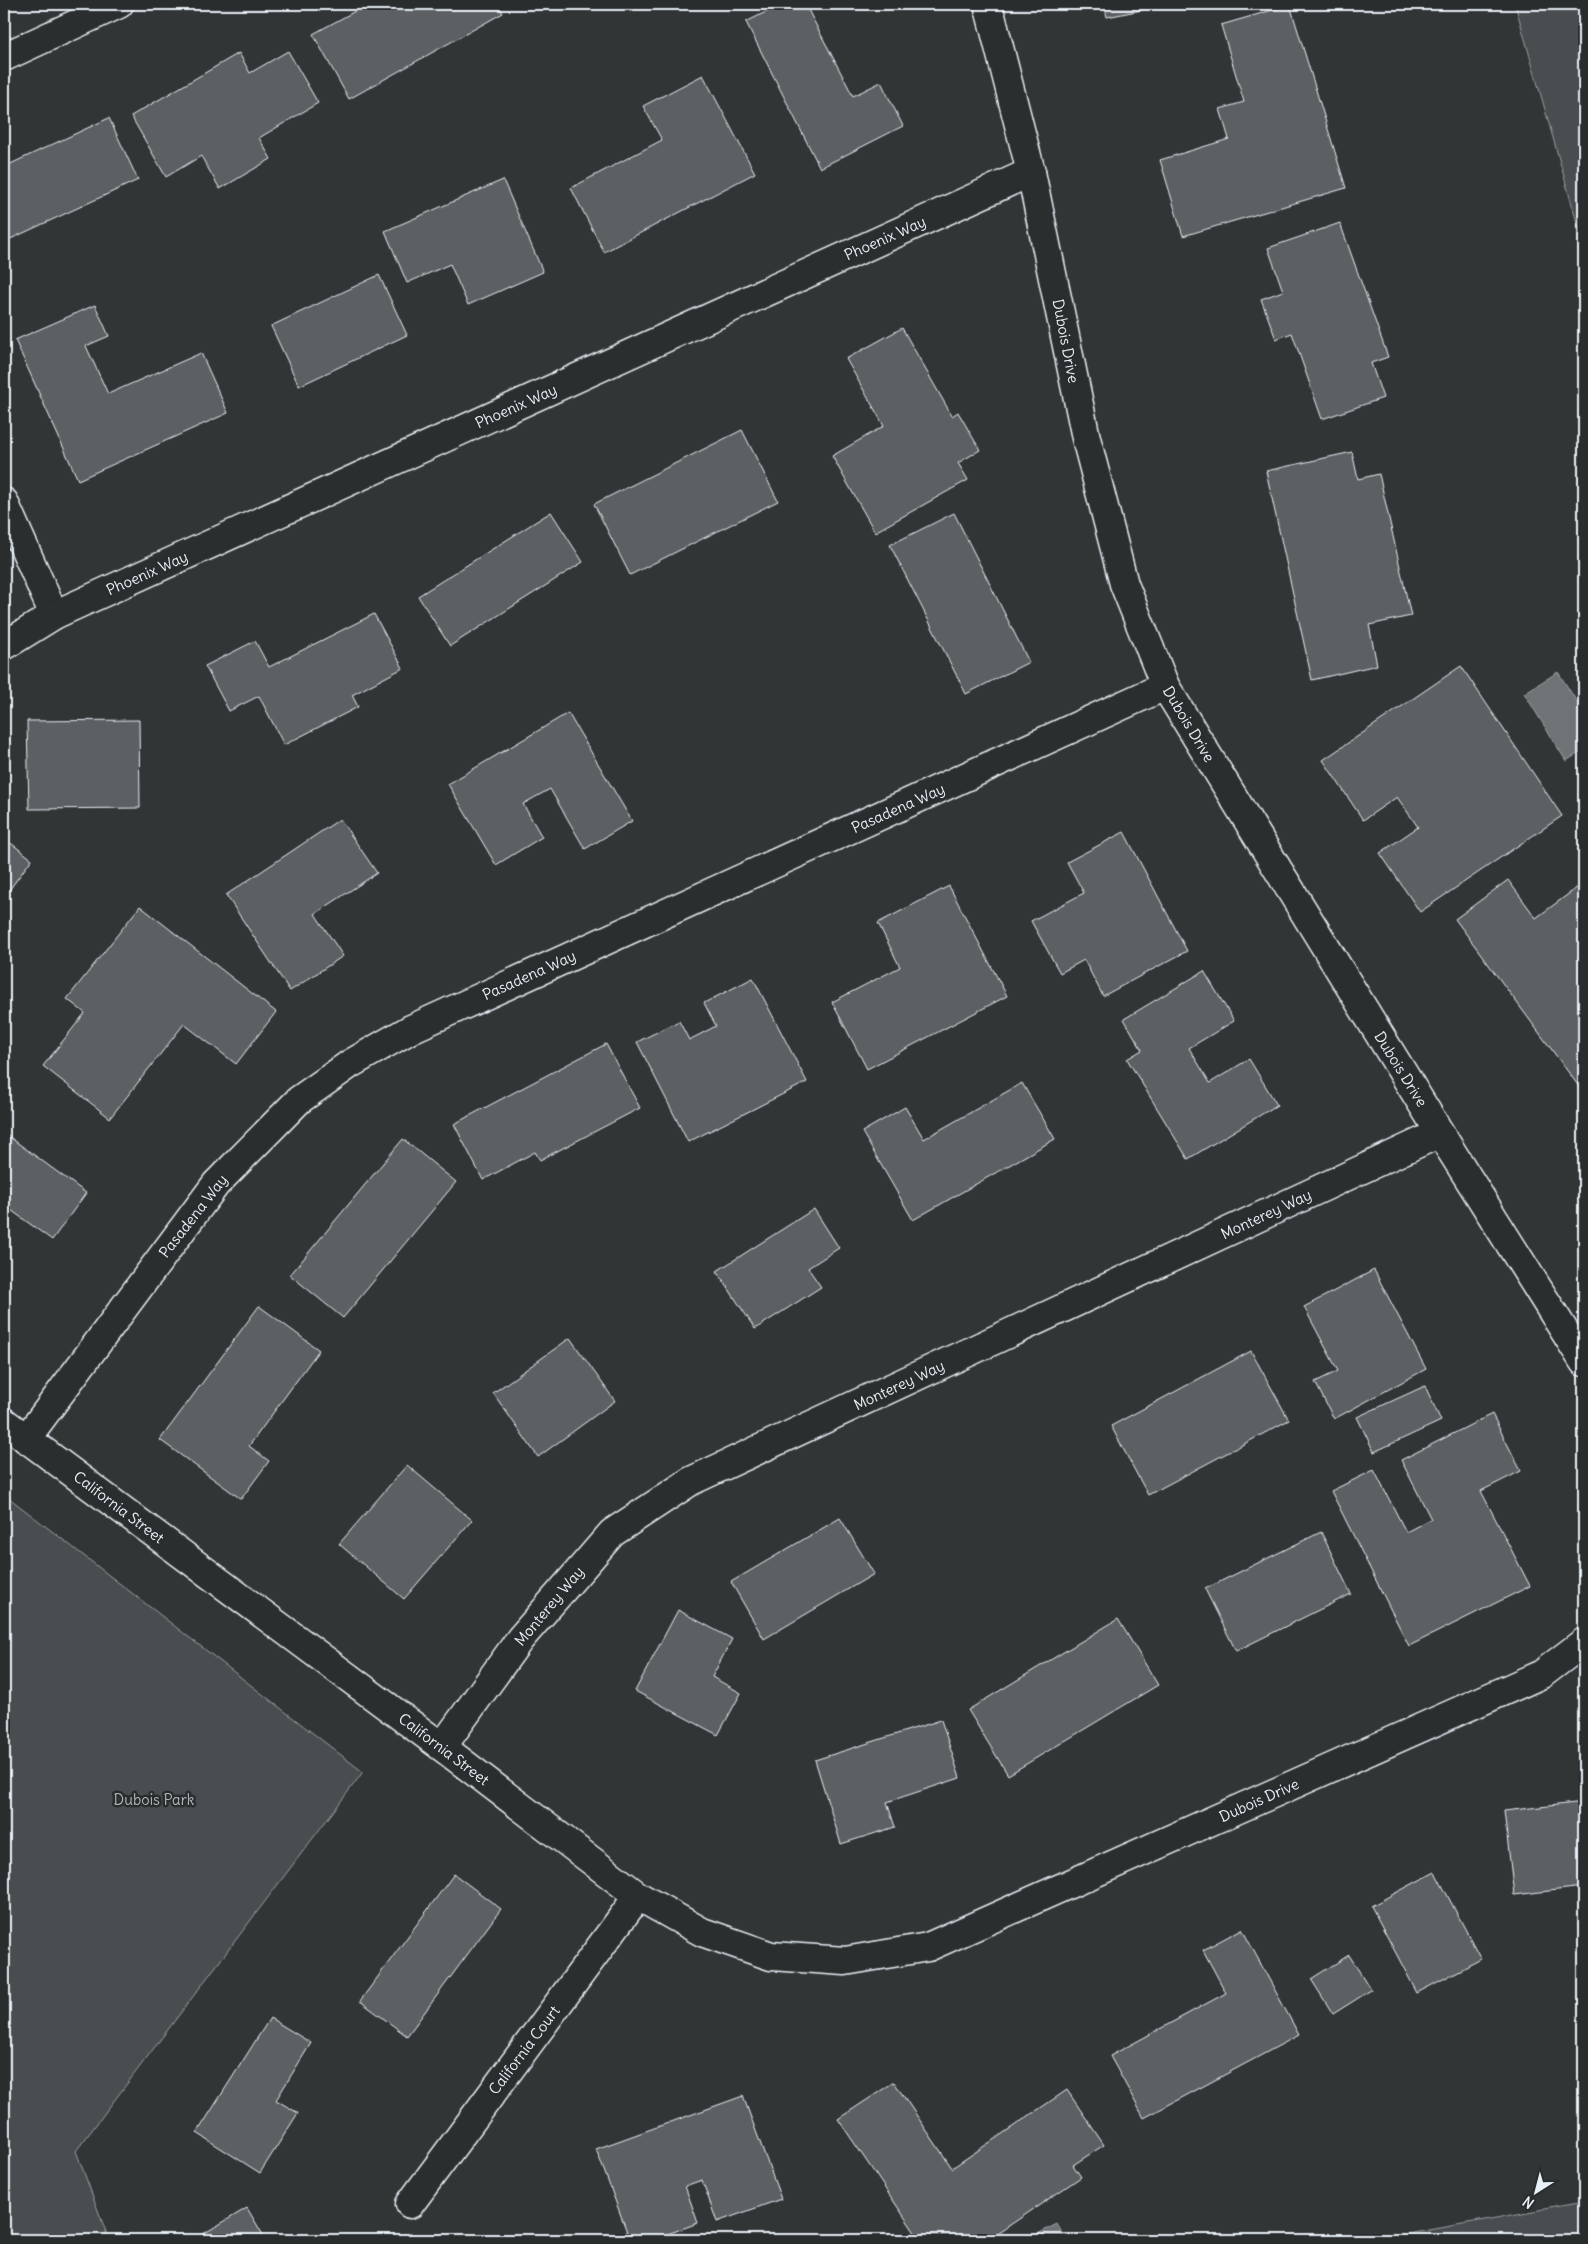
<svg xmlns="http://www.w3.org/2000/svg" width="1588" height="2244" viewBox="0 0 1588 2244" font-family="Delius,sans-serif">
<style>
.green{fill:#494d4f;stroke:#989fa4}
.water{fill:#6e7376;stroke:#9fa5aa}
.building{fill:#5c6063;stroke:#e8f1f8}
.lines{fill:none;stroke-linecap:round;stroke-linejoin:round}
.minor-casing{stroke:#e8f1f8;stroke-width:31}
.minor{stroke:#2a2d2e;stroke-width:28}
.labels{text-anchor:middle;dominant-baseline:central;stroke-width:5;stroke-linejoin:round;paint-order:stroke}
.street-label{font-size:15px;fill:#e8f1f8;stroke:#2a2d2e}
.park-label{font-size:15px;fill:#b0b8bd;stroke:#2a2d2e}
</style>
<rect width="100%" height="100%" fill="#323536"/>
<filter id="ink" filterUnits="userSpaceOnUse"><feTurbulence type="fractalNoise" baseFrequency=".02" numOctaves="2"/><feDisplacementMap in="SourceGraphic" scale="10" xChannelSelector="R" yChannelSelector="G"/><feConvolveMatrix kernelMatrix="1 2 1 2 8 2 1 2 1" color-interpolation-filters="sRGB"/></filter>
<g filter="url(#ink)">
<g class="green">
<polygon points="1515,4 1584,4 1584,247"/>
<polygon points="4,1494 363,1772 76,2151 109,2240 4,2240"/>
<polygon points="1584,2202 1584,2240 1374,2240"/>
</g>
<g class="water">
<polygon points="1558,672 1584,713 1584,750 1566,761 1524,693"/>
<polygon points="1057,2224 1066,2240 1026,2240"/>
</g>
<g class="building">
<polygon points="368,4 498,4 503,13 349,99 313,34"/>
<polygon points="782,4 805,4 853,96 881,82 903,126 820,168 746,22"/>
<polygon points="1104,4 1171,4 1107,17"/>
<polygon points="1290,5 1346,188 1183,236 1160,160 1229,139 1220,109 1244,102 1221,25"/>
<polygon points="288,51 318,103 259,138 271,159 220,189 201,156 166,177 131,116 239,53 250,73"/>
<polygon points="703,75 755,173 604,252 571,188 662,140 643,106"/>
<polygon points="109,118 138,180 4,242 4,167"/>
<polygon points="503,180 543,272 468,305 450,264 407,283 385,231"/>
<polygon points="1340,223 1388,357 1371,363 1383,398 1322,419 1292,333 1276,339 1261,299 1283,291 1268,248"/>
<polygon points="379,275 407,335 299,386 271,326"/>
<polygon points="95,305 109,336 86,346 108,394 201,353 228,413 78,480 15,340"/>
<polygon points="902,328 952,416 958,412 980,450 958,463 968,480 875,532 832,456 884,426 846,359"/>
<polygon points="742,430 778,501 630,575 594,504"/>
<polygon points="1352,452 1358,479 1379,474 1411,616 1369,625 1377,665 1312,680 1266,471"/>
<polygon points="551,512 583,562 450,646 418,596"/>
<polygon points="954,513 1029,662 966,694 890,545"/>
<polygon points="374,614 403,668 352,695 358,707 284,745 259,696 229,711 205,666 255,641 269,667"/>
<polygon points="1461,666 1562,816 1420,912 1380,853 1418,827 1397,797 1363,820 1323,760"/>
<polygon points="568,713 632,821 585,849 550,789 523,804 542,837 496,865 448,784"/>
<polygon points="139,720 140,808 29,809 27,721"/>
<polygon points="340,819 377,873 315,914 343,956 290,991 226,895"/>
<polygon points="1124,832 1187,951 1103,996 1084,960 1060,973 1031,921 1084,893 1067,862"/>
<polygon points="4,838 32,859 4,897"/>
<polygon points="1508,880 1536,918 1578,887 1584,895 1583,1092 1455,919"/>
<polygon points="949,886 1007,996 867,1069 832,1002 900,967 878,923"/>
<polygon points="140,906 276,1012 236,1064 184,1024 110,1118 43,1066 85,1013 67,999"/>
<polygon points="1204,971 1234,1021 1189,1048 1210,1083 1249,1059 1277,1105 1188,1159 1127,1059 1142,1050 1124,1019"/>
<polygon points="753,978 807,1082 688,1142 637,1042 679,1021 689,1040 716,1026 704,1003"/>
<polygon points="606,1044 640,1108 540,1160 535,1152 483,1180 454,1124"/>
<polygon points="1022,1083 1055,1139 913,1220 862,1132 905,1107 924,1139"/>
<polygon points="4,1133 86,1193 52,1240 4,1205"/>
<polygon points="403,1139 456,1182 343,1318 290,1275"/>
<polygon points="814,1209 839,1248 808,1268 821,1287 755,1329 717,1271"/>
<polygon points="1374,1270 1426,1369 1334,1419 1315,1382 1338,1371 1304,1307"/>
<polygon points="259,1306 319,1350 249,1446 269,1461 241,1499 160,1440"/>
<polygon points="570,1338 615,1401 538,1457 493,1393"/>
<polygon points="1251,1351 1289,1420 1148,1495 1111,1426"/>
<polygon points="1425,1386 1441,1421 1374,1452 1357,1417"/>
<polygon points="1492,1414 1521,1471 1481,1491 1530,1586 1409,1646 1331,1491 1374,1470 1406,1532 1431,1519 1401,1460"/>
<polygon points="407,1465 472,1520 404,1599 339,1544"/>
<polygon points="840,1518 874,1574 764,1639 731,1582"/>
<polygon points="1321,1532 1351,1594 1236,1651 1205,1589"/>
<polygon points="678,1610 732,1639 712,1677 741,1693 718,1735 635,1691"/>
<polygon points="1118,1619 1158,1685 1008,1775 968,1710"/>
<polygon points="941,1720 960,1778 887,1802 895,1827 841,1844 815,1760"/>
<polygon points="1584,1802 1584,1892 1584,1887 1514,1895 1504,1811"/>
<polygon points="1435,1872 1481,1959 1417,1993 1371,1906"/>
<polygon points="454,1874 501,1909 407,2036 360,2001"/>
<polygon points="1242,1929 1299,2035 1144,2118 1110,2056 1226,1993 1203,1950"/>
<polygon points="1349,1955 1371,1990 1333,2014 1311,1979"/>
<polygon points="270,2018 311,2043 276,2100 298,2113 260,2173 197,2133"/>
<polygon points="894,2082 952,2168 1067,2090 1104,2145 1073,2165 1081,2177 988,2240 920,2240 838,2119"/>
<polygon points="743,2096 781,2199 717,2222 702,2180 685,2186 698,2223 651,2240 630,2240 596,2149"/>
<polygon points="247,2208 266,2240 193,2240"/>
</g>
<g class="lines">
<defs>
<g id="minor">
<polyline points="988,4 1031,172 1086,438 1124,584 1165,686 1440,1133 1584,1362"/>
<polyline points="4,57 119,4"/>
<polyline points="4,502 54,615"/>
<polyline points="4,646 54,615 1031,172"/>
<polyline points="4,1422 442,1747 638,1896 702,1932 771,1956 845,1961 928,1947 1542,1674 1584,1642"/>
<polyline points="26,1439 216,1184 299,1100 350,1064 411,1029 1165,686"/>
<polyline points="442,1747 520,1639 612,1533 691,1481 1440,1133"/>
<polyline points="410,2204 638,1896"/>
</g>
</defs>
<use href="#minor" class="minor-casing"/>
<use href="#minor" class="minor"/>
</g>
</g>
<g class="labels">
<g class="street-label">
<text transform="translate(885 238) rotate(-24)">Phoenix Way</text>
<text transform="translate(1066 341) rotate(79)">Dubois Drive</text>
<text transform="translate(516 406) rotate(-24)">Phoenix Way</text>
<text transform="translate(147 573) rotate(-24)">Phoenix Way</text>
<text transform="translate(1189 724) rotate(59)">Dubois Drive</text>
<text transform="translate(898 808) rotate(-24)">Pasadena Way</text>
<text transform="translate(529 975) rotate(-24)">Pasadena Way</text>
<text transform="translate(1401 1069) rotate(58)">Dubois Drive</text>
<text transform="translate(1266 1214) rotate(-25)">Monterey Way</text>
<text transform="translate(193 1216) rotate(-52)">Pasadena Way</text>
<text transform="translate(899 1385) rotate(-25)">Monterey Way</text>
<text transform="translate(119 1507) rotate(37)">California Street</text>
<text transform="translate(549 1606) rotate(-50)">Monterey Way</text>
<text transform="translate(444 1749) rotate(37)">California Street</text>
<text transform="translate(1259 1800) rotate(-24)">Dubois Drive</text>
<text transform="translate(524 2050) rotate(-53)">California Court</text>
</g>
<g class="park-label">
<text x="154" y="1799">Dubois Park</text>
</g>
</g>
<rect width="1588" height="2244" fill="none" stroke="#2a2d2e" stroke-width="20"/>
<rect x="10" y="10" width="1568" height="2224" fill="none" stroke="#e8f1f8" stroke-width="2" filter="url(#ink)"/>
<g transform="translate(1536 2192) rotate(216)" stroke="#2a2d2e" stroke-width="4" paint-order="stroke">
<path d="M0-4L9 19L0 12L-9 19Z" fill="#e8f1f8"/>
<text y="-8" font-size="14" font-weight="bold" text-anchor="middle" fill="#e8f1f8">N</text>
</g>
</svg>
